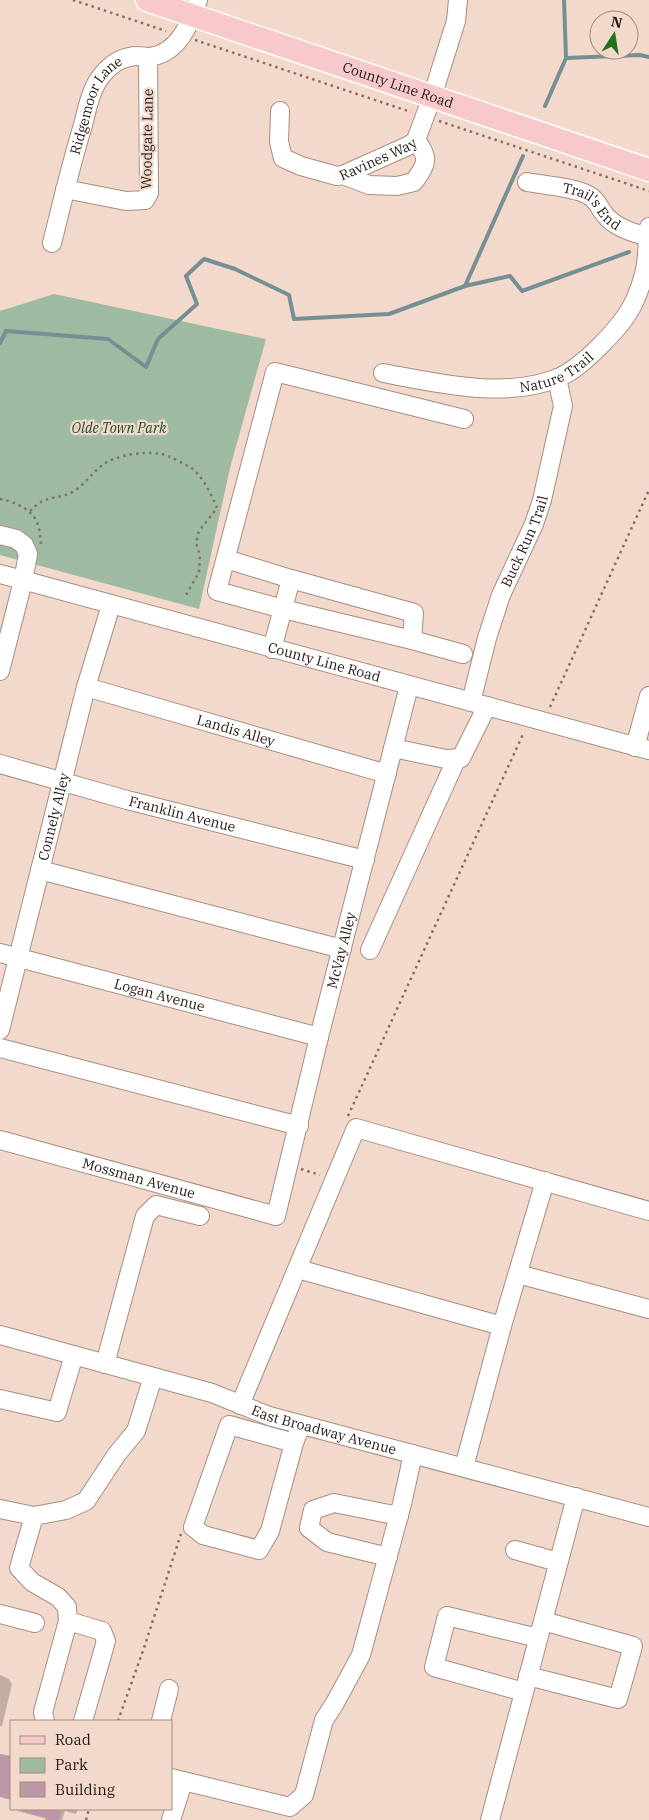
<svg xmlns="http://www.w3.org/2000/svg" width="649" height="1820" viewBox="0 0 649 1820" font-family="'IBM Plex Serif',serif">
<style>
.green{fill:#9ebba2}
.shadow{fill:#0003}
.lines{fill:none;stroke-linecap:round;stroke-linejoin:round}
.stream{stroke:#749095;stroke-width:4}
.building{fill:#be97a6}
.minor-casing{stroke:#a68e81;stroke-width:20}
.major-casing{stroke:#fff;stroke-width:25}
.path{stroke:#837168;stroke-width:2.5;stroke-dasharray:2.5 4;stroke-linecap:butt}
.minor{stroke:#fff;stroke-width:18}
.major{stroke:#f8c9cb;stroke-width:22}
.labels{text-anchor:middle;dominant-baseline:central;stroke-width:4.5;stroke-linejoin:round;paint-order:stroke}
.street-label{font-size:14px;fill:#231914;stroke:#f3d9cb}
.park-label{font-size:14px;font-style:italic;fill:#1e4c28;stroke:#f3d9cb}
</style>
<rect width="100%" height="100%" fill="#f3d9cb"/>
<polygon class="green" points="54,294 266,339 230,468 199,609 0,555 0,311"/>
<g class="shadow">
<polygon points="0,1675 9,1679 12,1684 2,1726 0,1726"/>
<polygon points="16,1809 78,1809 76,1814 65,1811 62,1820 46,1820 47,1819 18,1811"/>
</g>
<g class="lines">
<g class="stream">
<polyline points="564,0 566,58"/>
<polyline points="545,106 566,58 640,55 649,57"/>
<polyline points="465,286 510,276 522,291 629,252"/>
<polyline points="0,343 6,331 108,339 146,367 158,339 197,304 186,276 204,259 235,269 289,295 294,319 389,314 465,286 523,156"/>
</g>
</g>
<g class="building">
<polygon points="0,1754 11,1756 11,1800 0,1797"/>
<polygon points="23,1809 62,1809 59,1820 45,1820 46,1818 22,1812"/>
</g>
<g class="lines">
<defs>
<g id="minor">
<path id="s1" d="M280 111 279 142 283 158 301 166 337 176 343 175 410 145 416 140 432 97 456 21 458 0"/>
<path d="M343 175 369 185 397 186 414 182C427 163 430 160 416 140"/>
<path id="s2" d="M527 182C543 185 574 187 588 195 597 199 599 208 605 215 615 227 632 233 647 236"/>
<polyline points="65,189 126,201 145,200 149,193 148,57"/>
<path id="s3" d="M52 243C62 203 71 164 83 125 87 109 91 88 102 75 111 64 123 56 138 56 141 56 145 57 149 57 178 54 190 24 198 0"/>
<path id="s4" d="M383 373C437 383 503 399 555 379 572 373 588 358 601 345 614 332 627 318 635 300 641 286 647 269 647 253 648 244 647 236 649 227"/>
<polyline points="0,535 16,539 24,545 28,554 23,581 0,671"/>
<polyline points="226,559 291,579 414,613 412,640 463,654"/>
<path id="s5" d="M0 574 649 750"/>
<polyline points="412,640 283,609 217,591 275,372 464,419"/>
<polyline points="272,649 291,579"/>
<path id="s6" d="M86 687 387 774"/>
<path id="s7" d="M471 702 487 638 501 595 534 524 542 500 563 406 557 378"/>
<polyline points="635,747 649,696"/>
<polyline points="393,748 446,759 461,758 487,706"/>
<path id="s8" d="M0 764 127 800 365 860"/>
<polyline points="40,870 342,949"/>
<polyline points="370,950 456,760"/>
<path id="s9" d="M0 953 319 1037"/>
<path id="s10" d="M0 1030 86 687 111 605"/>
<polyline points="0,1048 299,1126"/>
<path id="s11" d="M0 1140 276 1216 319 1037 409 686"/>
<polyline points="298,1269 502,1326"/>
<polyline points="518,1274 649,1309"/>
<path id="s12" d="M0 1335 212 1393 269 1416 649 1517"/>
<polyline points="105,1364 145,1216 156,1205 200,1216"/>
<polyline points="0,1399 57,1412 74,1355"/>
<polyline points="240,1405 356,1128 649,1211"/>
<polyline points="294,1443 229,1425 193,1527 203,1535 259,1550 270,1531 294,1443 301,1425"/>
<polyline points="464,1467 502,1326 545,1181"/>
<polyline points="0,1509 34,1516"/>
<polyline points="515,1550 558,1562"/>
<polyline points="388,1557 327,1542 309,1528 313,1510 334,1503 399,1516"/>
<polyline points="0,1614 35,1623"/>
<polyline points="68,1621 102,1631 106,1641 83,1721"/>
<polyline points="528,1676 618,1699 633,1646 543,1621"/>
<polyline points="524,1692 434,1667 447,1616 538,1638"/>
<polyline points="45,1721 43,1712 68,1621 67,1607 58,1597 32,1582 19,1568 34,1516 66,1510 86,1501 117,1454 136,1431 153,1377"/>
<polyline points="161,1721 169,1689"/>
<polyline points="171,1778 290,1807 304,1795 324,1720 335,1703 361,1655 402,1504 413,1454"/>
<polyline points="171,1820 183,1782"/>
<polyline points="490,1820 576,1497"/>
</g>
<g id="major">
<path id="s13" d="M147 0 649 170"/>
</g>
</defs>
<use href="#minor" class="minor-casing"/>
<use href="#major" class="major-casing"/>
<g class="path">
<polyline points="73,0 166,31"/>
<polyline points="195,40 411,112"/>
<polyline points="439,121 649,191"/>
<path d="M0 499C15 502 33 509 38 525 40 531 40 538 41 544"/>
<path d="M30 511C47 493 58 501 74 491 87 483 95 468 109 461 124 454 146 451 162 454 168 455 184 464 190 467 203 476 211 494 217 508L199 531 196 543 200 555 199 572 186 595"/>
<polyline points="550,707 649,490"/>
<polyline points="348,1116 524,732"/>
<polyline points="301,1169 320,1175"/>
<polyline points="118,1721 145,1645 181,1534"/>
<polyline points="86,1820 89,1809"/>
</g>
<use href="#minor" class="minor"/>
<use href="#major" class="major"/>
</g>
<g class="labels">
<g class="street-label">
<text stroke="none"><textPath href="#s13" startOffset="265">County Line Road</textPath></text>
<text stroke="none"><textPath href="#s3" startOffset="146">Ridgemoor Lane</textPath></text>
<text transform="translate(147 139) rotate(-89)">Woodgate Lane</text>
<text stroke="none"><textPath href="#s1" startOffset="149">Ravines Way</textPath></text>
<text stroke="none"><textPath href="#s2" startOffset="72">Trail's End</textPath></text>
<text stroke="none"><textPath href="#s4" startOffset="178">Nature Trail</textPath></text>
<text stroke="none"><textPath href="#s7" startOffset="170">Buck Run Trail</textPath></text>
<text stroke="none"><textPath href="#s5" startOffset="336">County Line Road</textPath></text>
<text stroke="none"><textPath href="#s6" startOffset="156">Landis Alley</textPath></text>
<text stroke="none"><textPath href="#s8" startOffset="189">Franklin Avenue</textPath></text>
<text stroke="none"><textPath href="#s10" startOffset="220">Connely Alley</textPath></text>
<text stroke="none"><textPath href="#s11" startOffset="560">McVay Alley</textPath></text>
<text stroke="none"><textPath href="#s9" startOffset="165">Logan Avenue</textPath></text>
<text stroke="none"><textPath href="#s11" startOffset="144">Mossman Avenue</textPath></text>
<text stroke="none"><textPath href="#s12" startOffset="338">East Broadway Avenue</textPath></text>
</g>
<g class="park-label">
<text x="119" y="428">Olde Town Park</text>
</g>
</g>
<rect x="10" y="1720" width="162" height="90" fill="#f3d9cb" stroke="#a08c82"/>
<rect x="20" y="1736" width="25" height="8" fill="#f8c9cb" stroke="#a08c82"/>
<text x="55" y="1745" font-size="15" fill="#231914">Road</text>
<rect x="20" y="1758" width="25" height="15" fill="#9ebba2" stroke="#a08c82"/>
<text x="55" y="1770" font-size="15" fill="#231914">Park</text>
<rect x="20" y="1782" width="25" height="15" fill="#be97a6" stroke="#a08c82"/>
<text x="55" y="1795" font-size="15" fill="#231914">Building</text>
<g transform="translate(614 35) rotate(12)"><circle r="24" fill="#f3d9cb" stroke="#a08c82"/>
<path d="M0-4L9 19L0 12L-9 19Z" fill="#1f731d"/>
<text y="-8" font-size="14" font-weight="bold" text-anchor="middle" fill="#231914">N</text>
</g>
</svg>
